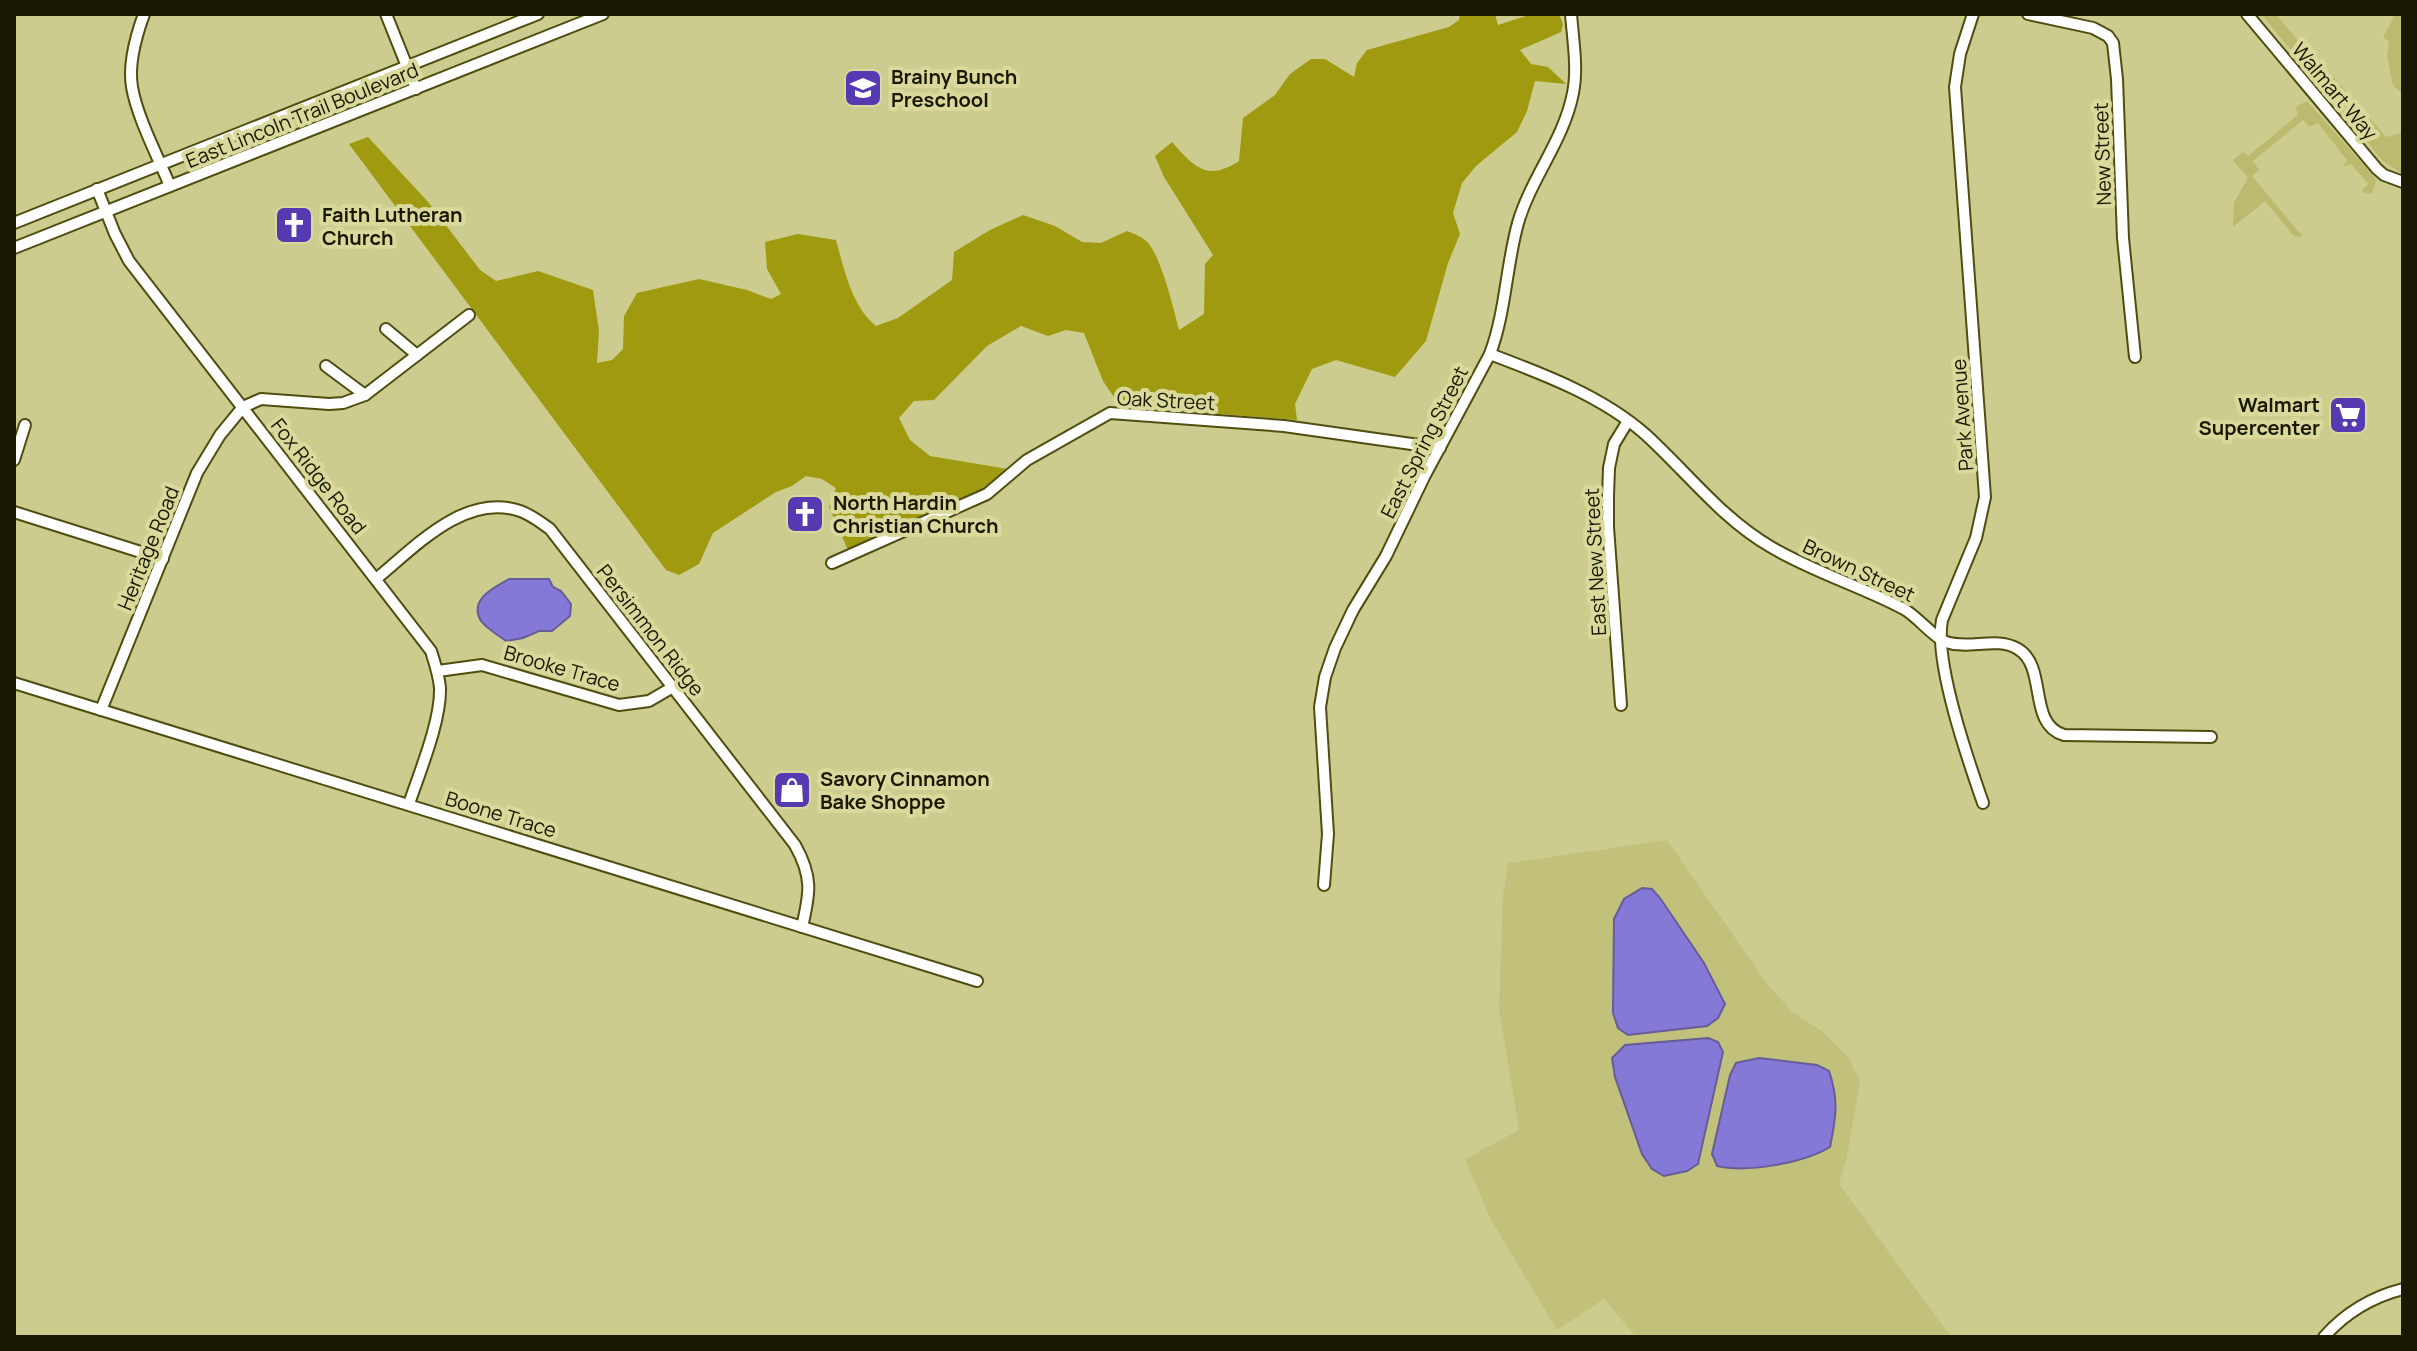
<svg xmlns="http://www.w3.org/2000/svg" width="2417" height="1351" viewBox="0 0 2417 1351" font-family="Manrope,sans-serif">
<style>
.built{fill:#c2c17c}
.green{fill:#bbba6f}
.forest{fill:#9f9a0f}
.water{fill:#8579d8;stroke:#655c98;stroke-width:2}
.lines{fill:none;stroke-linecap:round;stroke-linejoin:round}
.minor-casing{stroke:#4f4d0f;stroke-width:14}
.minor{stroke:#fff;stroke-width:10}
.labels{text-anchor:middle;dominant-baseline:central;stroke-width:8;stroke-linejoin:round;paint-order:stroke}
.poi-label{font-size:20px;font-weight:bold;fill:#191802;stroke:#d9d99b;text-anchor:start}
.street-label{font-size:20px;fill:#191802;stroke:#d9d99b}
</style>
<rect width="100%" height="100%" fill="#cccc8f"/>
<polygon class="built" points="1667,840 1768,985 1792,1012 1822,1031 1848,1057 1860,1081 1847,1157 1839,1184 1951,1337 1636,1337 1604,1299 1557,1330 1490,1218 1465,1159 1519,1130 1499,1010 1503,896 1508,863"/>
<g class="green">
<polygon points="2261,14 2276,14 2307,52 2338,82 2386,137 2403,133 2403,174 2383,161"/>
<polygon points="2395,14 2403,14 2403,93 2393,86 2387,56 2389,41 2383,37"/>
<polygon points="2307,101 2374,177 2376,182 2371,194 2363,192 2362,190 2368,184 2351,164 2343,167 2347,160 2318,123 2310,127 2303,120 2253,161 2259,170 2252,176 2303,237 2294,236 2265,201 2233,227 2234,203 2248,178 2233,160 2243,152 2248,156 2298,115 2295,107"/>
</g>
<path class="forest" d="M1460 14H1495L1498 25 1532 14H1559L1563 24 1561 32 1520 50 1531 64 1548 67 1566 84 1535 81 1527 111 1517 132 1476 166 1462 183 1453 213 1460 234 1448 263 1426 341 1395 377 1336 360 1312 369 1295 404 1297 420 1120 406 1103 381 1084 333 1066 330 1048 336 1021 326 987 346 934 400 914 401 899 418 910 440 930 456 1008 469 984 491 848 550 829 507 836 488 822 479 806 476 792 486 776 492 713 533 699 564 679 575 666 570 349 144 368 137 429 203 480 270 496 281 538 271 593 290 599 331 597 363 612 360 623 349 624 316 637 293 699 279 747 290 771 299 781 294 767 269 765 242 798 234 836 240C844 269 852 307 876 326L898 318 952 280 954 252 990 230 1023 215 1055 226 1082 242 1101 243 1127 231C1133 233 1140 236 1145 240 1160 251 1174 310 1179 330L1204 314 1205 264 1213 255 1164 177 1155 156 1172 142C1194 167 1207 182 1239 161L1243 118 1275 95 1290 74 1311 59H1325L1354 77 1357 63 1367 50 1449 27 1459 20Z"/>
<g class="water">
<path d="M509 579H549L553 587 561 591 571 604 570 616 552 631H539L523 638 506 641C498 635 486 628 481 621 468 599 495 587 509 579Z"/>
<polygon points="1642,888 1652,889 1660,898 1704,963 1725,1004 1718,1018 1707,1026 1628,1035 1618,1028 1613,1013 1614,919 1624,899"/>
<polygon points="1708,1038 1718,1042 1723,1052 1698,1164 1687,1171 1664,1176 1652,1169 1642,1154 1615,1077 1612,1058 1625,1045"/>
<path d="M1759 1058 1817 1065 1829 1071C1839 1100 1836 1118 1830 1147 1804 1163 1747 1173 1717 1166L1712 1154 1730 1075 1736 1063Z"/>
</g>
<g class="lines">
<defs>
<g id="minor">
<path d="M144 14C136 36 128 64 132 87 137 117 158 157 170 186"/>
<polyline points="386,14 416,89"/>
<path d="M1973 14 1960 54 1955 87 1985 497 1976 538 1942 620C1934 662 1968 760 1983 803"/>
<polyline points="2028,14 2093,28 2108,36 2113,43 2117,79 2123,238 2135,357"/>
<polyline points="2247,14 2377,169 2384,175 2403,182"/>
<path d="M97 189 115 234 129 261 431 651C435 664 439 675 440 688 441 721 420 771 409 804"/>
<polyline points="14,223 538,14"/>
<polyline points="14,248 603,14"/>
<polyline points="386,329 417,355"/>
<path d="M1490 354C1543 374 1602 396 1645 434 1687 472 1722 519 1771 547 1813 572 1861 586 1904 609 1918 617 1934 638 1946 642 1969 650 1997 636 2018 649 2048 667 2027 724 2064 735L2211 737"/>
<polyline points="326,366 365,395"/>
<polyline points="14,460 25,425"/>
<polyline points="14,512 163,559"/>
<polyline points="832,563 987,494 1027,460 1110,413 1284,426 1440,448"/>
<path d="M376 579C414 548 463 494 517 510 529 513 540 522 550 529L795 845C813 877 810 893 802 927"/>
<polyline points="438,671 482,665 619,705 649,701 673,687"/>
<polyline points="14,683 977,981"/>
<polyline points="1621,705 1608,527 1608,496 1609,468 1614,444 1628,421"/>
<polyline points="101,710 197,473 220,435 243,407 261,399 329,404 343,403 365,395 469,315"/>
<path d="M1324 885 1328 834 1320 707 1325 677 1335 648 1353 610 1386 556 1424 477 1490 354C1506 311 1506 266 1518 223 1531 178 1564 140 1573 93 1578 68 1573 40 1571 14"/>
<path d="M2324 1337C2345 1313 2372 1297 2403 1289"/>
</g>
</defs>
<use href="#minor" class="minor-casing"/>
<use href="#minor" class="minor"/>
</g>
<defs>
<symbol id="school-square" viewBox="-11 -11 22 22"><rect x="-9" y="-9" width="18" height="18" rx="4" fill="#563ab2" stroke="#d9d99b"/><path d="M0-5L7-2L0 1L-7-2ZM-4 1L0 2.5L4 1V4Q0 6-4 4Z" fill="#fff"/></symbol>
<symbol id="church-square" viewBox="-11 -11 22 22"><rect x="-9" y="-9" width="18" height="18" rx="4" fill="#563ab2" stroke="#d9d99b"/><path d="M-1.2-6h2.4v3.5h3.3v2.4h-3.3V6h-2.4V-.1h-3.3v-2.4h3.3Z" fill="#fff"/></symbol>
<symbol id="supermarket-square" viewBox="-11 -11 22 22"><rect x="-9" y="-9" width="18" height="18" rx="4" fill="#563ab2" stroke="#d9d99b"/><path d="M-6-5.5h2.5l.6 2H6L4.5 2H-2.5L-4.4-4H-6ZM-1.5 3.2a1.3 1.3 0 1 0 .1 0ZM3 3.2a1.3 1.3 0 1 0 .1 0Z" fill="#fff"/></symbol>
<symbol id="shop-square" viewBox="-11 -11 22 22"><rect x="-9" y="-9" width="18" height="18" rx="4" fill="#563ab2" stroke="#d9d99b"/><path d="M-5-2.5h2.3a2.7 3.5 0 0 1 5.4 0H5L5.5 6h-11ZM-1.5-2.5h3a1.5 2.3 0 0 0-3 0Z" fill="#fff"/></symbol>
</defs>
<g fill-rule="evenodd">
<use href="#school-square" x="841" y="66" width="44" height="44"/>
<use href="#church-square" x="272" y="203" width="44" height="44"/>
<use href="#supermarket-square" x="2326" y="393" width="44" height="44"/>
<use href="#church-square" x="783" y="492" width="44" height="44"/>
<use href="#shop-square" x="770" y="768" width="44" height="44"/>
</g>
<g class="labels">
<g class="poi-label">
<text x="891" y="76">Brainy Bunch<tspan x="891" dy="23">Preschool</tspan></text>
<text x="322" y="214">Faith Lutheran<tspan x="322" dy="23">Church</tspan></text>
<text x="2320" y="404" text-anchor="end">Walmart<tspan x="2320" dy="23">Supercenter</tspan></text>
<text x="833" y="502">North Hardin<tspan x="833" dy="23">Christian Church</tspan></text>
<text x="820" y="778">Savory Cinnamon<tspan x="820" dy="23">Bake Shoppe</tspan></text>
</g>
<g class="street-label">
<text transform="translate(2335 91) rotate(50)">Walmart Way</text>
<text transform="translate(302 115) rotate(-22)">East Lincoln Trail Boulevard</text>
<text transform="translate(2102 154) rotate(-92)">New Street</text>
<text transform="translate(1166 400) rotate(3)">Oak Street</text>
<text transform="translate(1962 415) rotate(-94)">Park Avenue</text>
<text transform="translate(1424 442) rotate(-63)">East Spring Street</text>
<text transform="translate(319 476) rotate(52)">Fox Ridge Road</text>
<text transform="translate(148 548) rotate(-68)">Heritage Road</text>
<text transform="translate(1595 562) rotate(-93)">East New Street</text>
<text transform="translate(1859 570) rotate(25)">Brown Street</text>
<text transform="translate(651 630) rotate(52)">Persimmon Ridge</text>
<text transform="translate(562 668) rotate(16)">Brooke Trace</text>
<text transform="translate(501 814) rotate(17)">Boone Trace</text>
</g>
</g>
<rect width="2417" height="1351" fill="none" stroke="#191802" stroke-width="32"/>
</svg>
